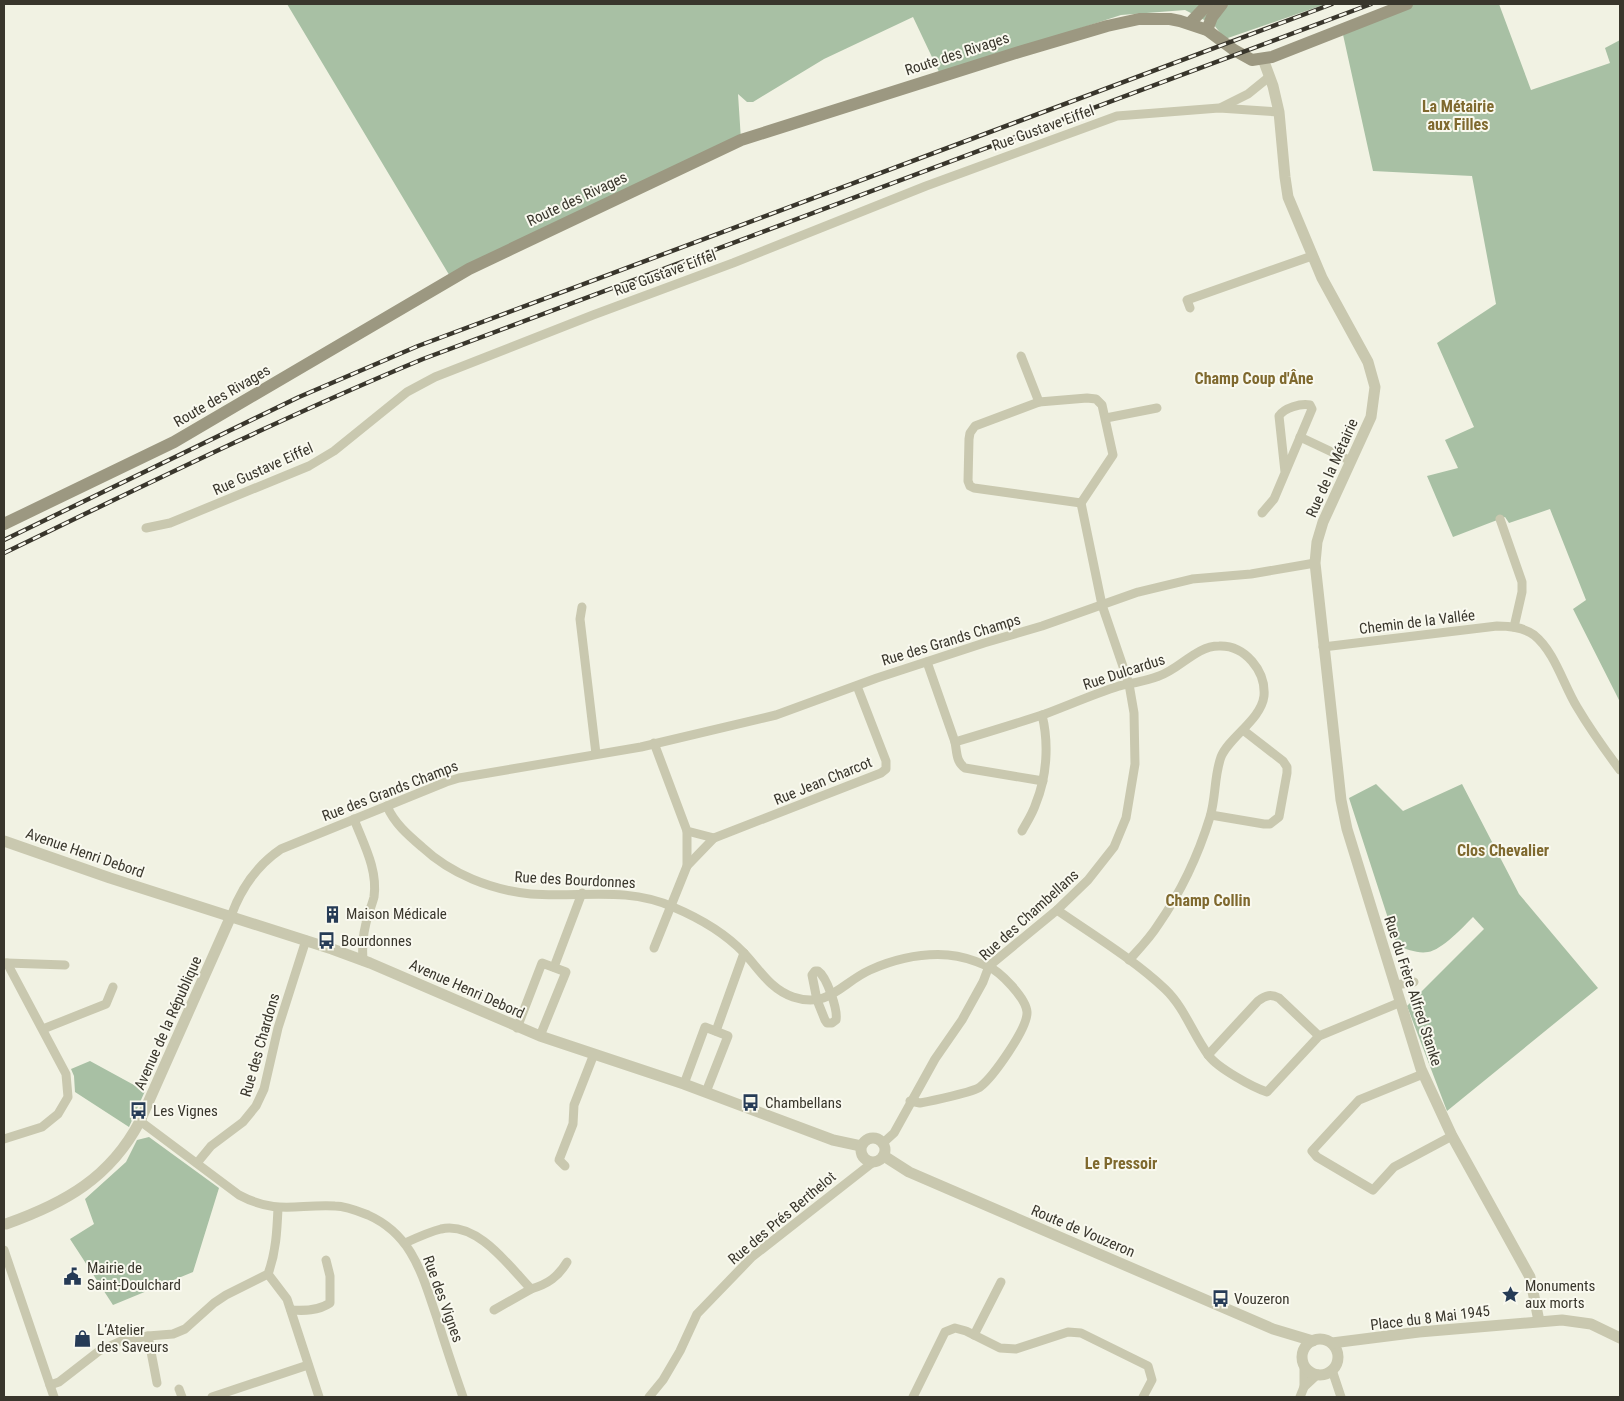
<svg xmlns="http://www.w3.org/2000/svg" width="1624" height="1401" viewBox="0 0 1624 1401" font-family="'Roboto Condensed',sans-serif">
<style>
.green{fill:#a8c0a4}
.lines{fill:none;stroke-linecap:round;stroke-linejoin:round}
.minor{stroke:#c9c8af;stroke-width:9}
.tertiary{stroke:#c9c8af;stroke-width:11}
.secondary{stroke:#9c9881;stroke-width:12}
.rail-casing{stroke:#39362c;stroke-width:4.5}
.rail{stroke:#f9f9ef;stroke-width:2.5;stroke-dasharray:8;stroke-linecap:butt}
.labels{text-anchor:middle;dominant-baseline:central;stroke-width:4;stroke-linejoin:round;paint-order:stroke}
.street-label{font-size:15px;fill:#39362c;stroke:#f9f9ef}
.poi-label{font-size:15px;fill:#39362c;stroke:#f9f9ef;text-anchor:start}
.neighbourhood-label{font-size:16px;font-weight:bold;fill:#7f692e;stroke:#f9f9ef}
</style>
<rect width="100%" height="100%" fill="#f1f2e3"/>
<g class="green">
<polygon points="287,4 1326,4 1225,39 1214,25 1185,10 1121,15 940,74 913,17 824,59 753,102 747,102 738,94 741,140 451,278"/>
<polygon points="1407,4 1499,4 1531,90 1610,63 1605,48 1620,40 1620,702 1573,609 1586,600 1550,509 1509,523 1505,517 1453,537 1427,476 1458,468 1445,440 1474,427 1437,343 1496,304 1472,176 1373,171 1342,30"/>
<path d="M1376 784 1403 811 1462 784 1519 894 1598 988 1447 1111 1407 1006 1484 929 1473 917C1463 927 1442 950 1428 952 1418 954 1407 949 1397 946L1349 798Z"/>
<polygon points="90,1061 145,1091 129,1127 75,1092 74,1076 71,1069"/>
<polygon points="149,1137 219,1188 193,1272 113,1305 70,1239 94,1224 85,1199 126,1162 137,1140"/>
</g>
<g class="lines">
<g class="minor">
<polyline points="1222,107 1248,94 1269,77"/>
<polyline points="1190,308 1187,300 1312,256"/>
<polyline points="1021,356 1039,402"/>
<polygon points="1087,398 1096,399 1102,405 1113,455 1081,503 974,488 970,486 968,481 969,439 970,433 975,426 1039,402"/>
<polyline points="1106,418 1157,408"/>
<polyline points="1300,437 1351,461"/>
<path d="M1262 513 1274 499 1312 409 1310 405C1301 403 1284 408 1279 416L1285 472"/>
<polyline points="1500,519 1522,582 1522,592 1514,627"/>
<polyline points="146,528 170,523 309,466 334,451 407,392 435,377 593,315 733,263 926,186 1117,116 1219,108 1279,112"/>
<polyline points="582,607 580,619 596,754"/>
<path d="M1323 647 1497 626C1510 626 1523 627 1534 635 1555 652 1563 684 1577 707 1590 729 1605 750 1620 770"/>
<path d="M927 662 955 742C985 733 1015 724 1045 714 1069 705 1094 694 1119 686 1133 683 1146 681 1159 676 1180 669 1196 646 1219 646 1245 645 1266 671 1264 696 1261 720 1229 737 1221 757 1214 776 1216 798 1210 817 1198 856 1181 892 1158 925 1150 938 1139 949 1129 960"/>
<path d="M955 742C957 752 956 762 965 768L1043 781"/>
<polyline points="654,743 687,831 714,838 881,773 886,769 886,761 857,686"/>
<path d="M387 806C394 823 408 835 422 847 451 874 491 890 531 894 579 898 626 886 673 907 699 918 725 933 744 953 760 970 770 989 793 997 829 1009 841 983 870 970 895 959 921 953 948 955 960 956 976 961 987 966 1000 971 1026 998 1027 1012 1028 1028 993 1077 980 1087 974 1092 931 1101 920 1103L910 1101"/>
<polyline points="1211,815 1264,824 1270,824 1279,817 1287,773 1287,767 1283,761 1243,730"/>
<path d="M354 819C363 843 378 869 374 897 372 905 368 914 366 923 363 935 362 948 363 961"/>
<path d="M1022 831C1027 822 1033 813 1036 803 1047 776 1049 743 1042 715"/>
<polyline points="687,866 714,838"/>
<path d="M1057 910C1093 935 1133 959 1165 989 1185 1008 1193 1035 1209 1056 1218 1068 1252 1087 1267 1092L1319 1036 1401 1002"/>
<path d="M231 916C241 888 256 866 281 849L446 782 459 778 641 747 776 715 877 678 984 643 1042 626 1138 592 1192 579 1251 574 1315 563"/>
<polyline points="654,948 687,866 687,831"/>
<polyline points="4,963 7,963 66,1074 68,1097 58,1114 42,1127 4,1139"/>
<polyline points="7,963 65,965"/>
<polyline points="554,967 582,893"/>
<path d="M815 971H818C827 977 838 1010 836 1020L832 1023H827L825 1020 817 1000 812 975Z"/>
<polyline points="1396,985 1414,982"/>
<polyline points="517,1028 542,963 566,972 540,1036"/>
<polyline points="43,1029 106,1004 113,987"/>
<polyline points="716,1031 744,953"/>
<path d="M1208 1055 1258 1001C1266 995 1271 994 1279 998L1319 1036"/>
<polyline points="1423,1074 1359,1100 1312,1151 1317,1157 1373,1190 1394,1167 1452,1136"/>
<polyline points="684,1084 705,1027 728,1036 706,1092"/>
<path d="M140 1121 239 1195C277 1215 296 1204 335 1206 346 1206 358 1211 368 1215 413 1235 422 1275 437 1318 445 1344 454 1371 463 1397"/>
<polyline points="883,1143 894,1133 935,1059 962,1020 983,982 989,966 1057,910 1088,880 1114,847 1126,818 1135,764 1134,713 1129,684 1102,605 1081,503"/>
<polyline points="197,1163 211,1146 243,1122 256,1106 264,1089 278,1028 306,940"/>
<polyline points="565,1166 559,1160 573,1124 574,1105 594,1054"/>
<path d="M405 1243C416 1238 429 1232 441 1229 477 1221 509 1266 531 1289 548 1284 558 1277 567 1262"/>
<polyline points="4,1250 54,1397"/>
<polyline points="268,1274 287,1299 319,1397"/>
<path d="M291 1310C304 1311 318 1311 330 1303V1276L326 1260"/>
<polyline points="494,1310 531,1289"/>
<polyline points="974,1335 1001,1282"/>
<polyline points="148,1336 157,1383"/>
<polyline points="1304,1365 1304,1387"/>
<polyline points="1332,1370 1341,1397"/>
<path d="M50 1385 59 1382 99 1351 121 1341 148 1336 173 1334 185 1329 214 1303 226 1295 268 1274C276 1252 277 1231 278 1208"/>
<polyline points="179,1389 182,1397"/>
<polyline points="212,1397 308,1365"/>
<polyline points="649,1397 663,1380 680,1351 697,1314 752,1257 872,1163"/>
<polyline points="913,1397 945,1332 955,1328 966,1331 1000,1348 1016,1349 1068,1332 1081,1333 1148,1366 1152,1380 1143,1397"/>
<polyline points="1300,1397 1304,1387 1318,1374"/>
</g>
<g class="tertiary">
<polyline points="1263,59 1273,86 1279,112 1285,177 1288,197 1322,278 1368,362 1375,387 1371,417 1323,522 1317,542 1315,563 1341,800 1347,829 1421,1069 1452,1136 1530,1277 1539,1321"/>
<polyline points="4,841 110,878 332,949 370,963 540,1036 684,1084 833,1140 861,1146"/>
<circle cx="873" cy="1150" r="12"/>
<polyline points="884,1156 909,1172 1273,1329 1313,1341"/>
<path d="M6 1224C65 1203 110 1178 140 1121L231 916"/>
<circle cx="1320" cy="1357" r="18"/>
<polyline points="1332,1343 1419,1332 1562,1320 1591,1324 1620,1338"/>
</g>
<g class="secondary">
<polyline points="1190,23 1208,4"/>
<polyline points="1207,30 1212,17 1222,4"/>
<polyline points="4,524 174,442 469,269 741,140 1019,52 1107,26 1139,19 1170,19 1180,21 1207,30 1234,50 1252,60 1272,57 1407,4"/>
</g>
<defs>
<g id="rail">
<polyline points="4,540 299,397 418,346 1332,4"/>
<path d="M4 553C143 486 281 418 423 359L1371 4"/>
</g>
</defs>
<use href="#rail" class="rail-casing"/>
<use href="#rail" class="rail"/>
</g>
<defs>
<symbol id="building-bare" viewBox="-9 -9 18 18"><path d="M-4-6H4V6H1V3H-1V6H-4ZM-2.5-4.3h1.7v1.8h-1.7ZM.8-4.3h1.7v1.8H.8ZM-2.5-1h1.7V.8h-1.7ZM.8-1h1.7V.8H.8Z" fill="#263b56" stroke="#f9f9ef" stroke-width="2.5" paint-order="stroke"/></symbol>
<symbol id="bus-bare" viewBox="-9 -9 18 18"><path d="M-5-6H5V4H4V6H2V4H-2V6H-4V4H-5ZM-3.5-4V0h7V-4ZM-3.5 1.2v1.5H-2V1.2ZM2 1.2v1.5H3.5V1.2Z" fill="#263b56" stroke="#f9f9ef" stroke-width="2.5" paint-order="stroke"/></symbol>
<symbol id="civic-bare" viewBox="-9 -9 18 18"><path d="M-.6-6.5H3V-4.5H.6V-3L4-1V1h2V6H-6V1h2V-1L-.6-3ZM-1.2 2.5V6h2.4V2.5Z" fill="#263b56" stroke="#f9f9ef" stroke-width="2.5" paint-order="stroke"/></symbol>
<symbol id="sight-bare" viewBox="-9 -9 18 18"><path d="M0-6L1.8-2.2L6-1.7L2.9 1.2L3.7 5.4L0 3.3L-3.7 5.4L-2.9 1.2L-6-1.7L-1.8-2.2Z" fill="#263b56" stroke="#f9f9ef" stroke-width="2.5" paint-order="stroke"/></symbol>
<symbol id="shop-bare" viewBox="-9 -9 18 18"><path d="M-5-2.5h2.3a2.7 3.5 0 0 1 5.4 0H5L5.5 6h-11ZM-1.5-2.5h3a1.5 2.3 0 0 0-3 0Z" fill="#263b56" stroke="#f9f9ef" stroke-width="2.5" paint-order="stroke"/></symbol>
</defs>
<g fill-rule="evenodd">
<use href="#building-bare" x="320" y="902" width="25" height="25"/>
<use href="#bus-bare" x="314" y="928" width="25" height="25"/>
<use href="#bus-bare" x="738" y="1090" width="25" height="25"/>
<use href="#bus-bare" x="126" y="1098" width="25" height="25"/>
<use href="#civic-bare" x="60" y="1264" width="25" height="25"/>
<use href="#sight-bare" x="1498" y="1282" width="25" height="25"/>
<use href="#bus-bare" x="1208" y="1286" width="25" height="25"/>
<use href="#shop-bare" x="70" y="1326" width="25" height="25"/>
</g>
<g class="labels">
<g class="street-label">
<text transform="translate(957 54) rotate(-18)">Route des Rivages</text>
<text transform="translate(1043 128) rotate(-20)">Rue Gustave Eiffel</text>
<text transform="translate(577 199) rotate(-25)">Route des Rivages</text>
<text transform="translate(665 273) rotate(-20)">Rue Gustave Eiffel</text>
<text transform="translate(222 396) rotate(-30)">Route des Rivages</text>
<text transform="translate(1332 468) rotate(-66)">Rue de la Métairie</text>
<text transform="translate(263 469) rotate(-24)">Rue Gustave Eiffel</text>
<text transform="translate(1417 622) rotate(-7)">Chemin de la Vallée</text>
<text transform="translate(951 640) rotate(-17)">Rue des Grands Champs</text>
<text transform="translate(1124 672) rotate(-18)">Rue Dulcardus</text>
<text transform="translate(823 781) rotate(-22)">Rue Jean Charcot</text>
<text transform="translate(390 791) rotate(-21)">Rue des Grands Champs</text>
<text transform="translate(85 853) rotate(19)">Avenue Henri Debord</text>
<text transform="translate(575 880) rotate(3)">Rue des Bourdonnes</text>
<text transform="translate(1029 915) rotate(-42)">Rue des Chambellans</text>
<text transform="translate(467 989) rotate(24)">Avenue Henri Debord</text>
<text transform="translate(1413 991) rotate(72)">Rue du Frère Alfred Stanke</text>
<text transform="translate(168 1023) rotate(-66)">Avenue de la République</text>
<text transform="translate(260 1045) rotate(-74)">Rue des Chardons</text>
<text transform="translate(782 1218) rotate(-40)">Rue des Prés Berthelot</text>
<text transform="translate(1083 1231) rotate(23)">Route de Vouzeron</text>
<text transform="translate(443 1299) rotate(70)">Rue des Vignes</text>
<text transform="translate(1430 1318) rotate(-7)">Place du 8 Mai 1945</text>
</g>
<g class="poi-label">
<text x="346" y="914">Maison Médicale</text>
<text x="341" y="941">Bourdonnes</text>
<text x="765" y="1103">Chambellans</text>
<text x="153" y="1111">Les Vignes</text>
<text x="87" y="1268">Mairie de<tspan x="87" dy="17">Saint-Doulchard</tspan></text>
<text x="1525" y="1286">Monuments<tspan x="1525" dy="17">aux morts</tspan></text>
<text x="1234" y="1299">Vouzeron</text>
<text x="97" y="1330">L’Atelier<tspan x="97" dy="17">des Saveurs</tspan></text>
</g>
<g class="neighbourhood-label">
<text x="1458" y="106">La Métairie<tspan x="1458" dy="18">aux Filles</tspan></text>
<text x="1254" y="378">Champ Coup d'Âne</text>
<text x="1503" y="850">Clos Chevalier</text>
<text x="1208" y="900">Champ Collin</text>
<text x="1121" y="1163">Le Pressoir</text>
</g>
</g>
<rect width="1624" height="1401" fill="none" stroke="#39362c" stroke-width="10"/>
</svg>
